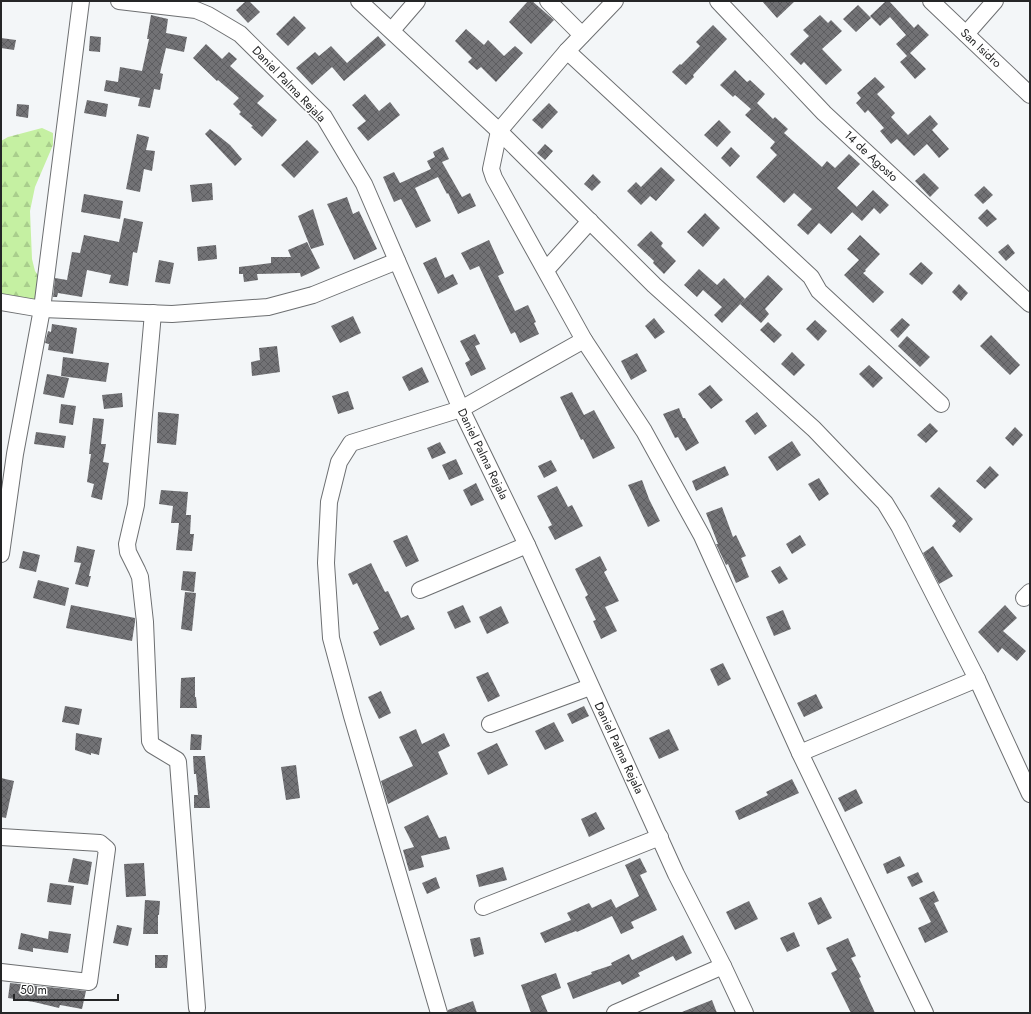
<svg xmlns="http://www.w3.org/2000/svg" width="1031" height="1014" viewBox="0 0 1031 1014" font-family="Jost,sans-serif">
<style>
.forest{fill:url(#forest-firs)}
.building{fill:url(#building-cross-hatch)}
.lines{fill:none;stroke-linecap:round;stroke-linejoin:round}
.street-casing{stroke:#6d6f71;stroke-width:18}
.street{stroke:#fff;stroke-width:16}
.labels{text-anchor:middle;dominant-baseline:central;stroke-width:3;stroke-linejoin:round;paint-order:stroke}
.street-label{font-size:12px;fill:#252627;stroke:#fff}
</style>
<defs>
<pattern id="forest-firs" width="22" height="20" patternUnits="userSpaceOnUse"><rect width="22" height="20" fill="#c5f0a2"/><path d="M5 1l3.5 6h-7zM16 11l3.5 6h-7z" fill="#a9ce8c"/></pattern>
<pattern id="building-cross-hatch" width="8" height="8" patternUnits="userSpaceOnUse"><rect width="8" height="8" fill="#727275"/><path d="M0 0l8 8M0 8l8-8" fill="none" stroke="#5d5d60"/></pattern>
</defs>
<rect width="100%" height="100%" fill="#f3f6f8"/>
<polygon class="forest" points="42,128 53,133 53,145 35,187 30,211 32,259 35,271 42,281 39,304 1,300 1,141 8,137"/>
<g class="building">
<polygon points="246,1 249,1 260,12 248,23 236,10"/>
<polygon points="528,1 532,1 554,20 531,44 509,22"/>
<polygon points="762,1 795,1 777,18"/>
<polygon points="886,1 889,1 914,28 918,24 929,35 909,54 910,53 926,69 915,79 900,62 907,56 896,44 906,35 890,17 880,26 870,16"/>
<polygon points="858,5 871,18 856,32 843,19"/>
<polygon points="151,15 168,19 166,33 187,37 184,52 166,48 160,73 163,74 160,90 154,89 150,108 138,106 140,98 104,91 106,80 118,82 120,67 142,71 149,39 147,39"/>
<polygon points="820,15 828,23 831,20 842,31 822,49 842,70 826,85 804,62 801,65 790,54 809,36 803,30"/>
<polygon points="294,16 306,28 288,46 276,34"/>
<polygon points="713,25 727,39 693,75 694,77 686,85 672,72 680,64 681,65 700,46 696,42"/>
<polygon points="466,29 484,45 488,40 504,56 515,46 523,53 496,82 481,67 477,70 468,62 472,58 455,41"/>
<polygon points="90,36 101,37 100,52 89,51"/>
<polygon points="378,36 386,45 344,81 332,67 312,85 296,68 315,52 319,56 331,46 347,63"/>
<polygon points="1,38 16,40 14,50 1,48"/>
<polygon points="206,44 222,59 229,52 237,59 230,66 264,96 257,103 277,120 262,137 251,127 253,126 239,114 241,112 233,104 239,98 218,80 217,81 193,58"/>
<polygon points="735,70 747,82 750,80 765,94 757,103 773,119 775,117 788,129 784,133 822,167 827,161 835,168 849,154 860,164 837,188 857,207 831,234 819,223 808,235 797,225 812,209 794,193 784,203 756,177 777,155 770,148 775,142 745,115 751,109 735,95 733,97 720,85"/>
<polygon points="875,77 885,87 877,94 895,113 891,117 908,135 930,115 938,124 932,130 949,149 939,158 927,144 914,156 897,139 891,144 880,131 884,128 868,110 865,113 856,103 861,98 857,93"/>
<polygon points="365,94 379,111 390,102 400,115 368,141 357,128 366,121 352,105"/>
<polygon points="87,100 108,104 106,117 84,113"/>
<polygon points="549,103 558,112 542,129 532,120"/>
<polygon points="17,104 29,105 28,118 16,116"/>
<polygon points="719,120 731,132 717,147 704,135"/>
<polygon points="210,129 230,145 242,159 235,166 205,134"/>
<polygon points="137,134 149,137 146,150 155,151 152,171 144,169 140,192 126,189"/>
<polygon points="307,140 319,152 294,178 281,165"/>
<polygon points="545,144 553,151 545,160 537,153"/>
<polygon points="443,147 449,159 442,162 462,197 470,193 476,206 458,214 448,193 447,194 438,177 415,188 431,221 416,228 401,199 394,202 383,177 394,172 400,183 431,169 427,161 435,157 433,152"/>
<polygon points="731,147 740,156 730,167 721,158"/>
<polygon points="661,167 675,180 656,201 650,196 641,205 627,191 636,182 641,187"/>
<polygon points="924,173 939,188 930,197 915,181"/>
<polygon points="593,174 601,182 592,191 584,184"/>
<polygon points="212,183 213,200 192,202 190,185"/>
<polygon points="984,186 993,195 983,204 974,195"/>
<polygon points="873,190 889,205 880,214 874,208 862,221 852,212"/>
<polygon points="84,194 123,201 120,219 81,212"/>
<polygon points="347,197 353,214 359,211 377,249 354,260 327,204"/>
<polygon points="313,209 324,245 311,249 298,216"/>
<polygon points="987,209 997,219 987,227 978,218"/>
<polygon points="705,213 720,228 703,247 687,232"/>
<polygon points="124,218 143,222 137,253 133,252 128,286 109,283 111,275 87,270 82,297 58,293 57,297 53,297 55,278 67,280 72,252 80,253 84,235 119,242"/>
<polygon points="651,231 663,243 661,246 676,261 664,274 653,263 654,261 637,245"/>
<polygon points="860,235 880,254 865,270 866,271 863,273 884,292 873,303 844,275 859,260 847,249"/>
<polygon points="489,240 504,273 498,276 515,311 528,305 536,322 534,323 539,334 520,343 515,332 511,334 479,266 470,270 461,253"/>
<polygon points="307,242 320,268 312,272 301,277 300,273 257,274 258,280 244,282 243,274 239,274 239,267 271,263 271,257 291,257 288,250"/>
<polygon points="1008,244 1015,253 1006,261 998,252"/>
<polygon points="216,245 217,259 198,261 197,247"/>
<polygon points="436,257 445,278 453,274 458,284 438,294 423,263"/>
<polygon points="159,260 174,263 170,284 155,282"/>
<polygon points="921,262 933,273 922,285 909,274"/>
<polygon points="699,269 717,285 724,278 745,299 722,323 714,315 722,307 703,290 697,297 684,285"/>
<polygon points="768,275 783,289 765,309 769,314 761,323 740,304"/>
<polygon points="959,284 968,293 961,301 952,292"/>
<polygon points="353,316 361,333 340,343 331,326"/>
<polygon points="654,318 665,332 655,339 645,326"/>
<polygon points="902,318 910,325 898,338 890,330"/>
<polygon points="815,320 827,331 818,341 806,329"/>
<polygon points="768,322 782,335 774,343 760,330"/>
<polygon points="52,324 77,328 73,354 48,350 49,344 45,343 48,331 51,332"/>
<polygon points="475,334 480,344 475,346 486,369 471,376 465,363 470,360 460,341"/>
<polygon points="991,335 1020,365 1010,375 980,346"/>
<polygon points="907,336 930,357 920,367 898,346"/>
<polygon points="277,346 280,372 252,376 251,362 260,360 259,348"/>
<polygon points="792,352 805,365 794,376 781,364"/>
<polygon points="637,353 647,371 631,380 621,361"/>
<polygon points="63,357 109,363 106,382 61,376"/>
<polygon points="869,365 883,378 873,388 859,374"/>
<polygon points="422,367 429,382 409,391 402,377"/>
<polygon points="47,374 69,378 64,398 43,394"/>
<polygon points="710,385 723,400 711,409 698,394"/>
<polygon points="348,391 354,409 338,414 332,396"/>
<polygon points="572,392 584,415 594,410 615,448 593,459 583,439 581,440 560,397"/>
<polygon points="122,393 123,407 104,409 102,395"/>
<polygon points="61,404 76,406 73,425 59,423"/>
<polygon points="679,408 683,418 685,418 699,443 686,451 678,437 675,438 663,414"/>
<polygon points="158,412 179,414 176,445 157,443"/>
<polygon points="757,412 767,426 755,435 745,421"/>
<polygon points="93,418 104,419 101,444 106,444 103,462 109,463 102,500 91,497 94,484 87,482 91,454 89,454"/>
<polygon points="930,423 938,431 926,443 917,435"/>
<polygon points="1015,427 1023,435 1013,446 1005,438"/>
<polygon points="36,432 66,436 64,448 34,444"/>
<polygon points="792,441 801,455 777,471 768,457"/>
<polygon points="440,442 446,453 432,459 427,448"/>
<polygon points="456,459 463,474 449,480 442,465"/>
<polygon points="551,460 557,471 544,478 538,466"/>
<polygon points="725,466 729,475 696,491 692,481"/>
<polygon points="990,466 999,475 985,489 976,481"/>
<polygon points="819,478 829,494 819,501 808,484"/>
<polygon points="642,480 649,499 660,521 648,527 628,485"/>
<polygon points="476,483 484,500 471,506 463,490"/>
<polygon points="557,486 568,507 572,505 583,526 555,540 548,527 552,525 537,496"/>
<polygon points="939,487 973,519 960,533 952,526 956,521 930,496"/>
<polygon points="161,490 188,492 186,515 191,515 190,534 194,534 192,551 176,550 179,523 171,523 173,506 159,504"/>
<polygon points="722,507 733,537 736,535 746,556 741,558 749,577 736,583 728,564 726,565 716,544 718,544 706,513"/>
<polygon points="407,535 419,561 406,567 393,541"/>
<polygon points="800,535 806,545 792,554 786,544"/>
<polygon points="77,546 95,550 89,576 91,576 88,587 75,584 81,563 74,562"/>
<polygon points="933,546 953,576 939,584 923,553"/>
<polygon points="23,551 40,555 36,572 19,568"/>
<polygon points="600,556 607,570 604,572 619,601 605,607 617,631 601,639 593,621 596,620 585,597 588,595 575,569"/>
<polygon points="371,563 385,592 388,591 401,618 408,615 415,629 380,646 373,632 379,629 357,583 353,585 348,574"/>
<polygon points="780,566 788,579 779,584 771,571"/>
<polygon points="183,571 196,572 194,592 181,590"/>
<polygon points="38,580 69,588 65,606 33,598"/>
<polygon points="185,592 196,593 192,631 181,629"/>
<polygon points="71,605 135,618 135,622 132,641 66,628"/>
<polygon points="463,605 471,622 455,629 447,612"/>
<polygon points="1005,605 1017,618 1003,631 1026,651 1017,661 1002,648 998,653 978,632"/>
<polygon points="501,606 509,623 487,634 479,617"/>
<polygon points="783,610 791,629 774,636 766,617"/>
<polygon points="723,663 731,679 718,686 710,669"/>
<polygon points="488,672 500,696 488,702 476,677"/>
<polygon points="195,677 195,697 196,697 197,708 180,708 181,678"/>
<polygon points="381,691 391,713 379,719 368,697"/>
<polygon points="816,694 823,708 804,717 797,703"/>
<polygon points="65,706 82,709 79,725 62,722"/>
<polygon points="584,706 589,716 572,724 567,714"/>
<polygon points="554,722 564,741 545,750 535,731"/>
<polygon points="416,729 422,744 444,733 450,746 438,752 448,774 388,804 381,781 413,766 399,737"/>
<polygon points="669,729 679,750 659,759 649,738"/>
<polygon points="76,733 102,738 99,755 91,753 91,755 75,750"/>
<polygon points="191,734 202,735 201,750 190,750"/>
<polygon points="497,743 508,765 488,775 477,753"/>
<polygon points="193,756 205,756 210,808 194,808 194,795 198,795 196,774 194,774"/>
<polygon points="296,765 300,798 286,800 281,767"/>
<polygon points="1,778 14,781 6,818 1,817"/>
<polygon points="792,779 799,793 739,820 735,811 768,795 766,792"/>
<polygon points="856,789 863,803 845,812 838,798"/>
<polygon points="596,812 605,829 589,837 581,819"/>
<polygon points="428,815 439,838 446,836 450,849 421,856 424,867 409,871 403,850 414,847 404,827"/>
<polygon points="900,856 905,866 887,874 883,864"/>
<polygon points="73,858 92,862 88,885 68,882"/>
<polygon points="640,858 647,872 640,875 657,910 631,922 634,928 621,934 612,916 577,932 576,931 545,943 540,933 571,920 567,913 589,903 592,908 611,899 616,908 639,896 625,865"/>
<polygon points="144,863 146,896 126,897 124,864"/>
<polygon points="503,867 507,880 479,887 476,875"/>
<polygon points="918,872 923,882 912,887 907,877"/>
<polygon points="436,877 440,888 427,894 422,883"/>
<polygon points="50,883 74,886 71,905 47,902"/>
<polygon points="934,891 939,901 934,903 948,932 925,943 918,928 931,922 919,898"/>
<polygon points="821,897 832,918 818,925 808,903"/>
<polygon points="145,900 160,901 159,915 158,915 158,934 143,934"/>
<polygon points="749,901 758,919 735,930 726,912"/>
<polygon points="117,925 132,928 128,946 113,943"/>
<polygon points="49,931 71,934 68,953 33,948 33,952 18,949 21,933 48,939"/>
<polygon points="794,932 800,946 787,952 780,938"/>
<polygon points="683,935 692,953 676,961 673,956 638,973 640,976 622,985 620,981 573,999 567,983 592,974 591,972 612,965 611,963 629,954 632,960"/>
<polygon points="480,937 484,954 474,957 470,939"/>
<polygon points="848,938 856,956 851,958 861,977 859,978 875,1013 851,1013 831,973 837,970 826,948"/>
<polygon points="155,955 168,955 167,968 155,968"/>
<polygon points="556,973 561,988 541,996 548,1013 531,1013 521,985"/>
<polygon points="10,983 86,991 82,1009 60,1005 59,1008 34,1002 8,998"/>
<polygon points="712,1000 717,1013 682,1013 682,1012"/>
<polygon points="473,1001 477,1013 448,1013 448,1010"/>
</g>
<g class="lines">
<defs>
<g id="street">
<polyline points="119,1 196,10 208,15 240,34 324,117 364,184 461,409 527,545 676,874 723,966 745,1013"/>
<polyline points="359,1 499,131 654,285 814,429 885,503 899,526 977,679 800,753"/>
<polyline points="548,1 582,35"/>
<polyline points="615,1 567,51 499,131 491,169 494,178 584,340 644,431 702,536 800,753 925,1013"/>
<polyline points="718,1 824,113 1030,304"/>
<polyline points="931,1 1030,95"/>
<polyline points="392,30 417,1"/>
<polyline points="966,34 995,1"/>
<polyline points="567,51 811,277 819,291 941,404"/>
<polyline points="546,270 590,221"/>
<polyline points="1,302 42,309 172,314 268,307 313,295 397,261"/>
<polyline points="153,313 136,505 127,544 128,552 137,570 140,577 145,622 150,741 152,745 177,760 178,762 197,1008"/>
<polyline points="1,554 15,454 42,309 81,1"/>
<polyline points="420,590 527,545"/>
<polyline points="1024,598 1030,592"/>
<polyline points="977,679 1030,794"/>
<polyline points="490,724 590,687"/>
<polyline points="1,837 100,843 107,849 89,982 1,972"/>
<polyline points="483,907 660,837"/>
<polyline points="439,1013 352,716 331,638 326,563 329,502 339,462 351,443 461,409 584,340"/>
<polyline points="615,1013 723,966"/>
</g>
</defs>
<use href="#street" class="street-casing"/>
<use href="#street" class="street"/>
</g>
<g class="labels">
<g class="street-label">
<text transform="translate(981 48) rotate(43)">San Isidro</text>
<text transform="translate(289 84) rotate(46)">Daniel Palma Rejala</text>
<text transform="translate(871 156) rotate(43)">14 de Agosto</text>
<text transform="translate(483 454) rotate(64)">Daniel Palma Rejala</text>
<text transform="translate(619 748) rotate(65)">Daniel Palma Rejala</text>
</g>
</g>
<rect width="1031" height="1014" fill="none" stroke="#252627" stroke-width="4"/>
<path d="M14 994v6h104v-6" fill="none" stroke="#252627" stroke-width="2"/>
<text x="20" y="994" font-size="12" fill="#252627" stroke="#ffffff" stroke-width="3" paint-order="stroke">50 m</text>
</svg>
